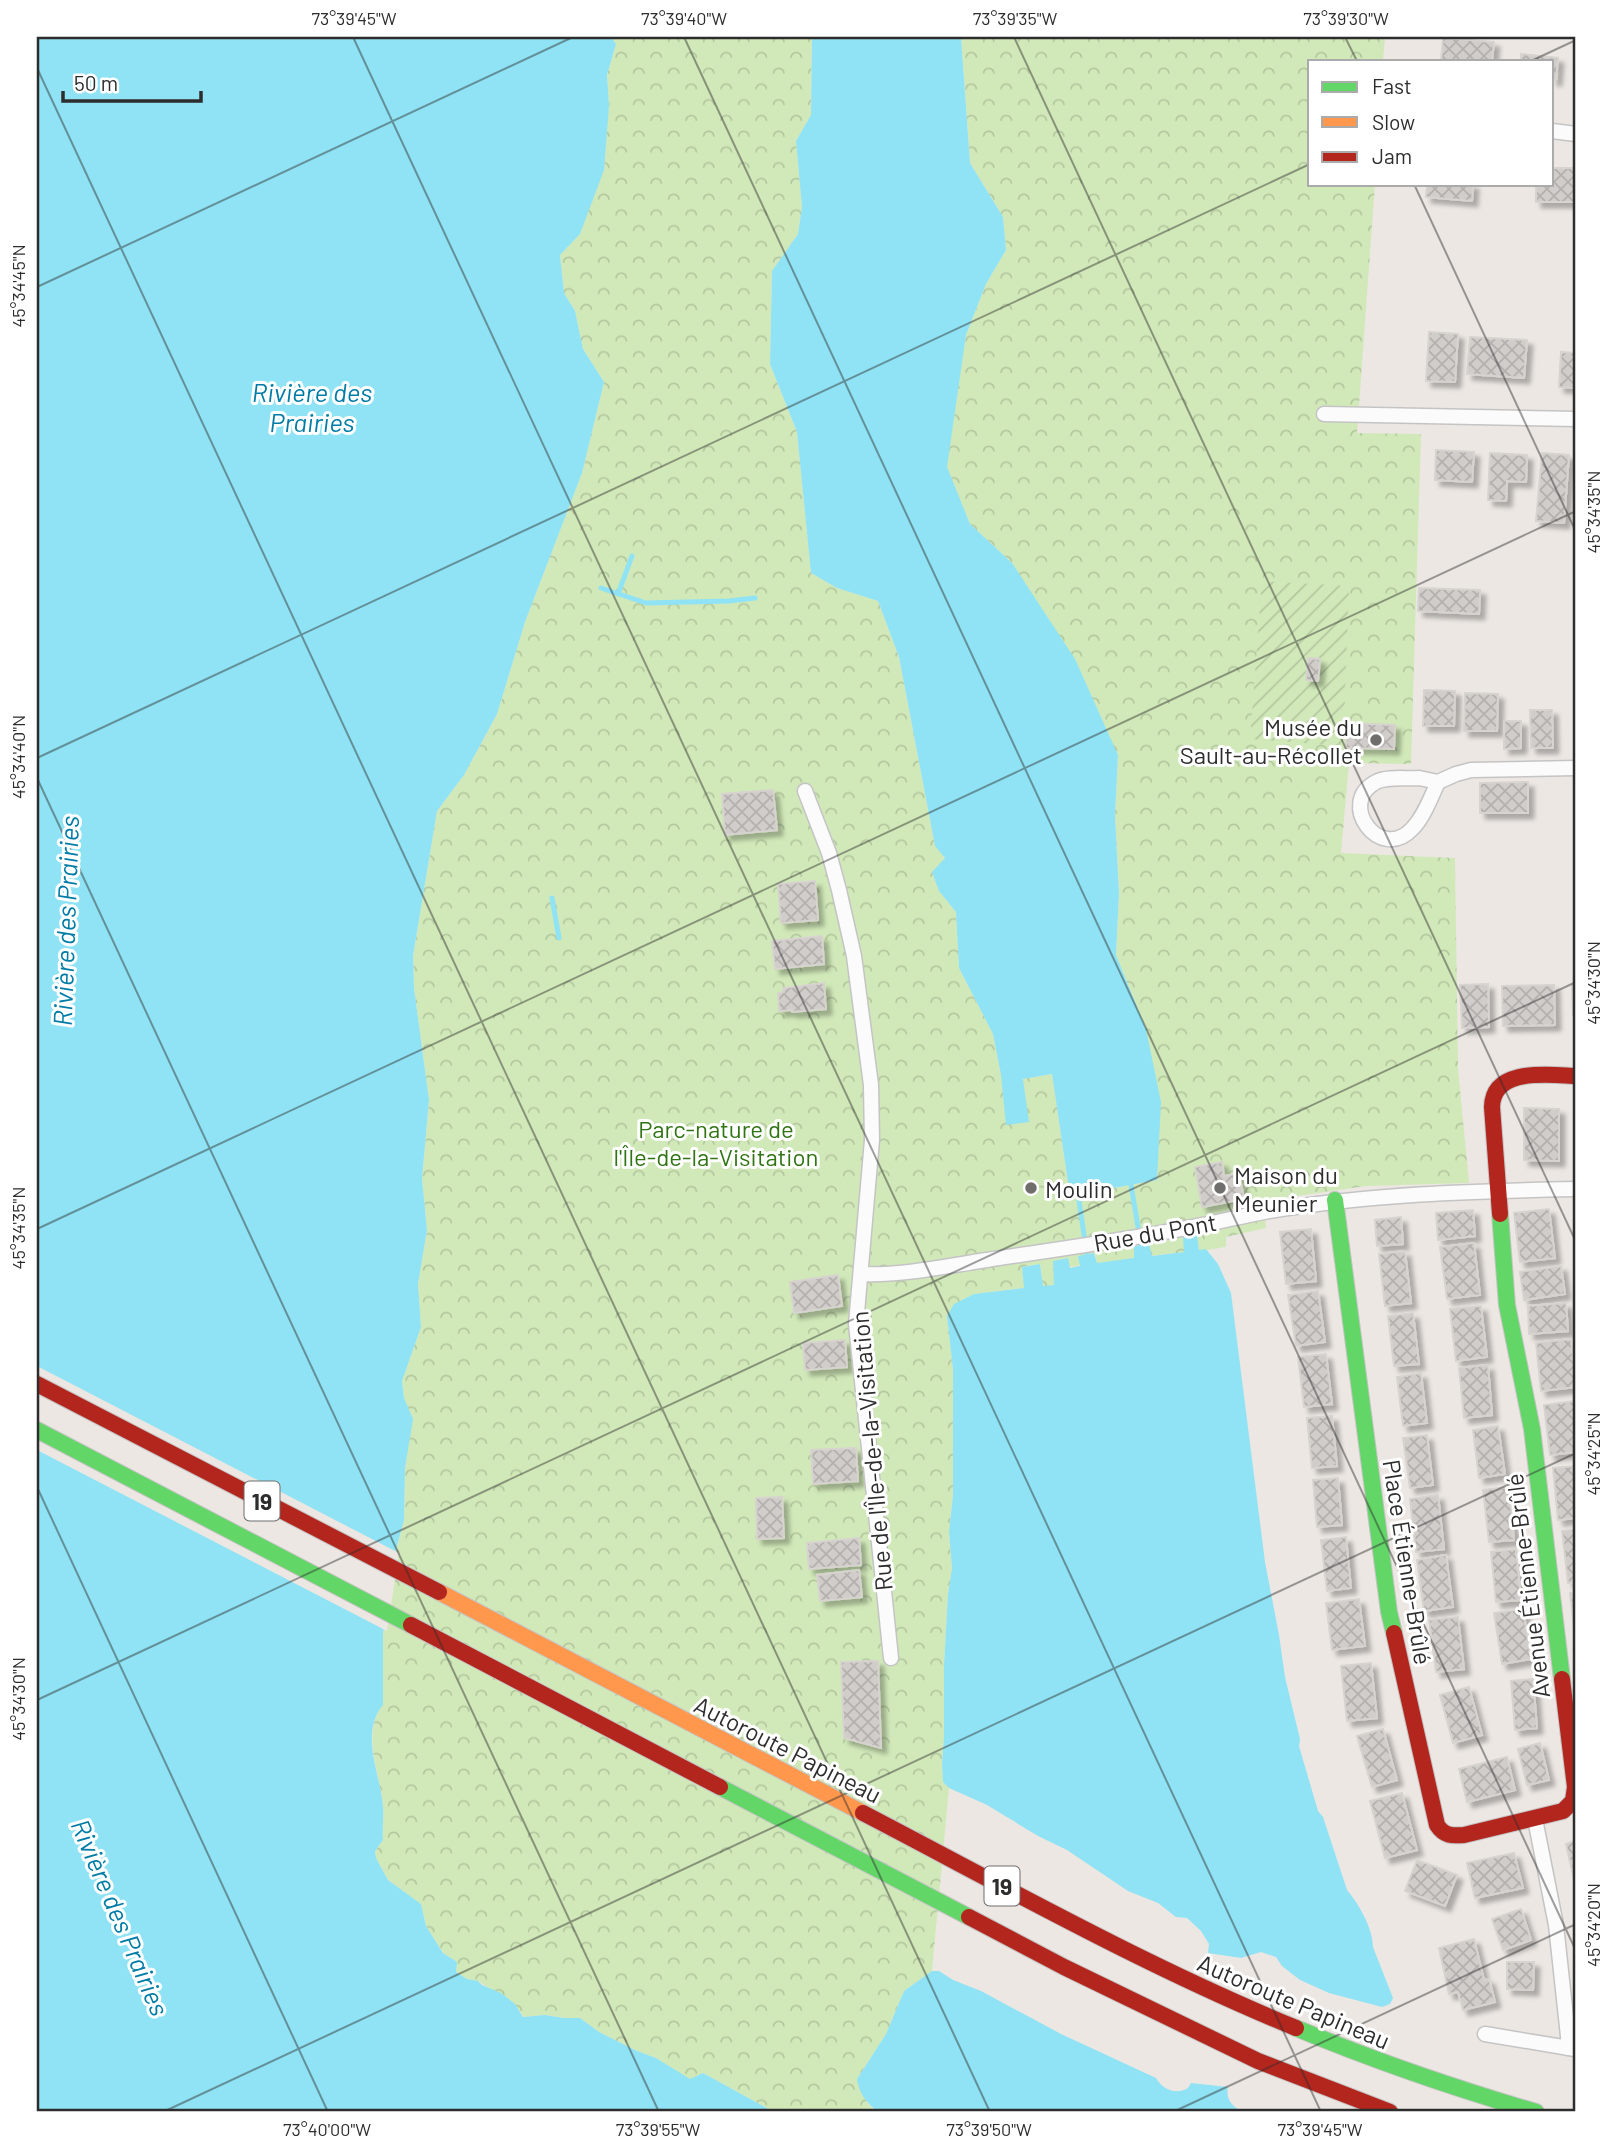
<svg xmlns="http://www.w3.org/2000/svg" width="1613" height="2149" viewBox="0 0 1613 2149" font-family="Barlow,sans-serif">
<style>
.forest{fill:url(#forest-crowns)}
.garden{fill:url(#garden-furrows)}
.water{fill:#90e3f4}
.pier{fill:#ece7e3}
.lines{fill:none;stroke-linecap:round;stroke-linejoin:round}
.stream{stroke:#90e3f4;stroke-width:5}
.building{fill:url(#building-cross-hatch);stroke:#d7d3cf;stroke-width:2;filter:url(#shadow)}
.street-casing{stroke:#c5c4c4;stroke-width:17}
.fast-casing{stroke:#c5c4c4;stroke-width:18}
.slow-casing{stroke:#c5c4c4;stroke-width:18}
.jam-casing{stroke:#c5c4c4;stroke-width:18}
.street{stroke:#fcfbfb;stroke-width:14}
.fast{stroke:#63d668;stroke-width:16}
.slow{stroke:#ff974d;stroke-width:16}
.jam{stroke:#b3261e;stroke-width:16}
.ticks{fill:none;stroke:#2d2d2d;stroke-width:2;stroke-opacity:0.45}
.poi-dot{fill:#706e6d;stroke:#fff;stroke-width:2.5}
.labels{text-anchor:middle;dominant-baseline:central;stroke-width:6;stroke-linejoin:round;paint-order:stroke}
.shield{fill:#fff;stroke:#6c6c6c;stroke-width:2}
.shield-label{font-size:23px;font-weight:bold;fill:#2d2d2d}
.poi-label{font-size:24px;fill:#2d2d2d;stroke:#fff;text-anchor:start}
.park-label{font-size:24px;fill:#307413;stroke:#fff}
.street-label{font-size:24px;fill:#2d2d2d;stroke:#fff}
.water-label{font-size:26px;font-style:italic;fill:#017ca6;stroke:#fff}
.neatline{fill:none;stroke:#2d2d2d;stroke-width:2.5}
.ticks-label{font-size:18px;text-anchor:middle;fill:#2d2d2d}
</style>
<defs>
<pattern id="forest-crowns" width="20" height="18" patternUnits="userSpaceOnUse" patternTransform="scale(1.75)"><rect width="20" height="18" fill="#d1e9b9"/><path d="M2 6a3 3 0 1 1 6 0M12 15a3 3 0 1 1 6 0" fill="none" stroke="#b4c89f"/></pattern>
<pattern id="garden-furrows" width="10" height="10" patternUnits="userSpaceOnUse" patternTransform="scale(1.75)"><rect width="10" height="10" fill="#d1e9b9"/><path d="M-1 1l2-2M0 10L10 0M9 11l2-2" fill="none" stroke="#b4c89f"/></pattern>
<pattern id="building-cross-hatch" width="8" height="8" patternUnits="userSpaceOnUse" patternTransform="scale(1.75)"><rect width="8" height="8" fill="#d1cdca"/><path d="M0 0l8 8M0 8l8-8" fill="none" stroke="#b4b0ae"/></pattern>
<filter id="shadow"><feDropShadow dx="5.5" dy="5.5" stdDeviation="2" flood-color="#0004"/></filter>
</defs>
<rect width="100%" height="100%" fill="#ece7e3"/>
<path class="forest" d="M611 37H812L811 115 796 141 802 207 798 234 772 271 770 364 797 432 811 573 837 588 878 601 899 657 935 846 945 858 939 891 956 912 959 968 993 1034 1001 1075 1023 1079 1052 1074 1070 1196 1157 1180 1146 1029 1116 955 1119 893 1115 815 1118 755 1012 563 970 524 946 467 966 335 986 284 1006 250 1003 217 970 163 961 37H1385L1383 61H1310V184H1375L1357 433 1421 434 1411 764 1349 763 1341 853 1455 858 1458 1068 1469 1183 1366 1186 1263 1201 1266 1228 1226 1237V1247L1199 1251 1197 1236 1185 1252 1151 1256 1149 1245 1135 1246V1258L1097 1264 1095 1254C1077 1269 1075 1270 1053 1261L1055 1285 1043 1287 1040 1264 1022 1267 1025 1288 974 1294 947 1316 953 1370V1495L949 1532 952 1568 948 1594 944 1665V1737L942 1764 943 1782 949 1788 932 1971 904 1991 886 2034 857 2079 869 2105 878 2112H774L703 2073 690 2080 656 2058 637 2051 599 2032 580 2018H564L545 2015 524 2017 514 2004 478 1981 467 1979 456 1972 457 1962 443 1953 426 1926 421 1904 388 1880 376 1858 375 1851 383 1840C382 1829 384 1818 383 1807 381 1775 360 1734 383 1705V1633L397 1546 404 1520 405 1468 412 1419 404 1398 402 1381 421 1327 418 1284 427 1230 422 1179 429 1100 414 988 413 956 437 811 464 775 497 714 525 622 582 473 604 382 583 349 575 311 564 293 560 255 580 234 609 106 607 75 616 44Z"/>
<polygon class="garden" points="1262,581 1349,586 1343,746 1250,739"/>
<g class="water">
<path d="M37 37H611L616 44 607 75 609 106 604 170 580 234 560 255 564 293 575 311 583 349 604 382 582 473 525 622 497 714 464 775 437 811 413 956 414 988 429 1100 422 1179 427 1230 418 1284 421 1327 402 1381 404 1398 413 1419 405 1468 404 1520 397 1546 383 1633V1705C359 1734 381 1775 383 1807 384 1818 382 1829 383 1840L375 1851 376 1858 388 1880 421 1904 426 1926 443 1953 457 1962 456 1972 467 1979 478 1981 482 1985 501 1993 515 2004 523 2017 545 2015 564 2018H580L599 2032 637 2051 656 2058 690 2079 703 2073 774 2112H37Z"/>
<polygon points="812,37 961,37 970,163 1003,217 1006,250 986,284 966,335 947,467 970,524 1012,563 1075,659 1118,755 1115,815 1119,893 1116,955 1146,1029 1161,1102 1157,1180 1070,1196 1052,1074 1023,1079 1029,1122 1006,1125 1001,1075 993,1034 959,968 956,912 939,891 932,872 945,858 935,846 899,657 878,601 837,588 811,573 797,432 770,364 772,271 798,234 802,207 796,141 811,115"/>
<path d="M1197 1235 1199 1250 1206 1249 1218 1264 1231 1293 1265 1562 1279 1635 1285 1677 1300 1739 1299 1746 1318 1811 1323 1817 1347 1890C1359 1904 1373 1929 1373 1947L1393 1998 1390 2004 1382 2007 1329 1993 1300 1980 1282 1966 1276 1957 1261 1952 1241 1958 1208 1953 1209 1944 1201 1931 1187 1918 1176 1917 1158 1903 1128 1891 1067 1850 1038 1836 987 1805 949 1788 943 1782 942 1764 944 1737V1665L948 1594 952 1568 949 1532 953 1495V1370L947 1316 954 1304 974 1294 1024 1288 1022 1267 1040 1264 1043 1286 1054 1285 1053 1261 1068 1258 1070 1268 1080 1266 1078 1256 1094 1253 1097 1263 1134 1258V1246L1149 1244 1152 1256 1184 1252 1183 1237Z"/>
<path d="M932 1971H939L953 1980 981 1991 1061 2034 1156 2078C1163 2090 1176 2095 1188 2088L1191 2083 1228 2087C1225 2099 1233 2108 1244 2112H878C867 2103 859 2094 857 2079L886 2034 904 1991Z"/>
</g>
<polygon class="pier" points="37,1366 399,1553 387,1631 37,1450"/>
<g class="lines">
<g class="stream">
<polyline points="601,588 646,603 729,601 755,598"/>
<polyline points="618,594 632,556"/>
<polyline points="552,898 559,938"/>
<polyline points="1131,1185 1141,1245"/>
<polyline points="1078,1194 1087,1255"/>
</g>
</g>
<g class="building">
<polygon points="1443,38 1494,42 1492,61 1441,61"/>
<polygon points="1521,54 1558,58 1556,80 1552,80 1552,61 1521,61"/>
<polygon points="1552,168 1576,168 1576,202 1536,202 1536,184 1552,184"/>
<polygon points="1427,184 1473,184 1472,201 1426,197"/>
<polygon points="1429,332 1458,334 1455,382 1426,381"/>
<polygon points="1470,337 1527,340 1524,378 1467,374"/>
<polygon points="1561,352 1576,353 1576,388 1559,387"/>
<polygon points="1436,450 1474,452 1472,482 1435,480"/>
<polygon points="1490,453 1527,455 1526,482 1507,481 1506,501 1488,500"/>
<polygon points="1542,453 1569,455 1564,523 1536,521"/>
<polygon points="1419,588 1480,590 1479,614 1418,611"/>
<polygon points="1308,658 1320,659 1318,681 1306,680"/>
<polygon points="1424,690 1455,691 1454,726 1423,726"/>
<polygon points="1465,693 1498,694 1497,731 1464,731"/>
<polygon points="1530,710 1552,710 1553,748 1531,748"/>
<polygon points="1504,721 1521,721 1521,748 1504,749"/>
<polygon points="1346,723 1395,725 1394,749 1346,748"/>
<polygon points="1528,782 1528,813 1480,813 1480,783"/>
<polygon points="773,790 777,830 725,835 722,794"/>
<polygon points="815,881 818,920 781,923 778,884"/>
<polygon points="822,936 824,964 775,969 772,941"/>
<polygon points="824,983 826,1009 792,1012 792,1010 779,1011 778,993 784,992 783,988"/>
<polygon points="1488,984 1489,1027 1462,1028 1460,985"/>
<polygon points="1554,985 1555,1025 1503,1026 1502,986"/>
<polygon points="1572,985 1576,985 1576,1014 1573,1015"/>
<polygon points="1524,1108 1559,1109 1559,1161 1524,1160"/>
<polygon points="1222,1162 1224,1176 1239,1173 1244,1199 1202,1207 1195,1167"/>
<polygon points="1549,1209 1555,1258 1520,1262 1514,1213"/>
<polygon points="1473,1210 1475,1236 1438,1240 1436,1213"/>
<polygon points="1401,1217 1403,1244 1377,1246 1375,1220"/>
<polygon points="1311,1229 1316,1281 1286,1284 1280,1232"/>
<polygon points="1474,1243 1480,1295 1447,1299 1440,1247"/>
<polygon points="1405,1251 1411,1303 1385,1306 1379,1254"/>
<polygon points="1561,1266 1565,1294 1524,1300 1520,1272"/>
<polygon points="838,1275 842,1306 794,1313 790,1282"/>
<polygon points="1318,1291 1325,1342 1296,1346 1288,1295"/>
<polygon points="1566,1303 1568,1331 1529,1334 1528,1306"/>
<polygon points="1481,1306 1487,1357 1456,1361 1450,1309"/>
<polygon points="1413,1313 1419,1364 1394,1366 1388,1316"/>
<polygon points="1571,1339 1576,1387 1541,1391 1536,1343"/>
<polygon points="845,1340 847,1367 805,1370 803,1343"/>
<polygon points="1326,1354 1332,1404 1304,1407 1298,1357"/>
<polygon points="1488,1365 1492,1415 1464,1418 1459,1368"/>
<polygon points="1421,1373 1427,1423 1403,1426 1397,1377"/>
<polygon points="1576,1401 1576,1452 1550,1455 1544,1405"/>
<polygon points="1332,1416 1337,1466 1312,1468 1307,1418"/>
<polygon points="1498,1426 1505,1474 1479,1478 1473,1430"/>
<polygon points="1427,1435 1433,1485 1410,1488 1403,1438"/>
<polygon points="856,1448 858,1481 813,1484 811,1450"/>
<polygon points="1576,1466 1576,1518 1558,1520 1553,1468"/>
<polygon points="1338,1478 1342,1525 1317,1527 1313,1480"/>
<polygon points="1509,1487 1514,1540 1489,1542 1483,1490"/>
<polygon points="1438,1495 1444,1549 1416,1552 1410,1499"/>
<polygon points="782,1497 784,1538 757,1539 756,1498"/>
<polygon points="1576,1529 1576,1582 1568,1583 1562,1531"/>
<polygon points="1346,1537 1351,1588 1327,1591 1321,1540"/>
<polygon points="859,1538 861,1565 809,1569 807,1543"/>
<polygon points="1516,1549 1521,1600 1496,1602 1491,1552"/>
<polygon points="1446,1555 1453,1607 1424,1611 1417,1560"/>
<polygon points="859,1570 862,1597 820,1601 817,1575"/>
<polygon points="1576,1592 1576,1645 1570,1593"/>
<polygon points="1359,1599 1365,1646 1332,1650 1326,1603"/>
<polygon points="1523,1609 1531,1659 1502,1664 1494,1613"/>
<polygon points="1458,1617 1464,1669 1436,1672 1429,1620"/>
<polygon points="878,1661 881,1748 844,1738 841,1662"/>
<polygon points="1371,1663 1377,1718 1347,1721 1341,1666"/>
<polygon points="1533,1679 1537,1728 1515,1730 1511,1681"/>
<polygon points="1469,1687 1482,1735 1453,1743 1440,1695"/>
<polygon points="1383,1729 1397,1780 1372,1787 1357,1736"/>
<polygon points="1540,1743 1549,1780 1527,1785 1518,1749"/>
<polygon points="1507,1757 1515,1790 1467,1802 1459,1769"/>
<polygon points="1402,1793 1417,1850 1385,1858 1370,1801"/>
<polygon points="1576,1840 1576,1884 1575,1884 1566,1844"/>
<polygon points="1514,1853 1523,1888 1475,1898 1467,1863"/>
<polygon points="1417,1860 1457,1875 1445,1906 1405,1891"/>
<polygon points="1521,1909 1531,1940 1503,1950 1492,1919"/>
<polygon points="1474,1939 1484,1980 1489,1979 1495,2002 1463,2010 1458,1992 1449,1994 1439,1948"/>
<polygon points="1507,1962 1534,1962 1533,1990 1507,1989"/>
</g>
<g class="lines">
<defs>
<g id="street">
<polyline points="1552,131 1576,134"/>
<polyline points="1324,414 1576,419"/>
<path d="M1419 778 1438 782C1431 797 1424 817 1412 829 1380 863 1336 803 1376 782 1387 776 1406 779 1419 778Z"/>
<polyline points="1438,782 1456,774 1471,770 1576,768"/>
<polyline points="805,791 829,853 839,890 854,956 871,1085 872,1140 856,1324 891,1658"/>
<path d="M861 1274C902 1276 946 1266 987 1260 1057 1249 1128 1240 1197 1226 1219 1222 1242 1216 1264 1212 1367 1194 1472 1191 1576 1189"/>
<polyline points="1535,1819 1556,1925 1568,2036 1568,2048"/>
<polyline points="1485,2034 1575,2049"/>
</g>
<g id="fast">
<polyline points="1335,1200 1389,1612 1394,1633"/>
<polyline points="1500,1214 1507,1305 1532,1429 1562,1679"/>
<polyline points="37,1430 411,1625"/>
<polyline points="720,1787 969,1917"/>
<path d="M1296 2028C1375 2061 1454 2088 1536 2112"/>
</g>
<polyline id="slow" points="439,1592 863,1813"/>
<g id="jam">
<path d="M1500 1214 1492 1107C1493 1067 1548 1075 1576 1076"/>
<polyline points="37,1384 439,1592"/>
<polyline points="411,1625 720,1787"/>
<path d="M1394 1633 1437 1825C1444 1836 1452 1836 1464 1835L1563 1811 1573 1801 1575 1787 1562 1679"/>
<path d="M863 1813C1005 1887 1147 1967 1296 2028"/>
<polyline points="969,1917 1064,1967 1258,2061 1390,2112"/>
</g>
</defs>
<use href="#street" class="street-casing"/>
<use href="#fast" class="fast-casing"/>
<use href="#slow" class="slow-casing"/>
<use href="#jam" class="jam-casing"/>
<use href="#street" class="street"/>
<use href="#fast" class="fast"/>
<use href="#slow" class="slow"/>
<use href="#jam" class="jam"/>
</g>
<path class="ticks" d="M353 37 1321 2112M684 37 1576 1951M1014 37 1576 1242M1345 37 1357 61M1531 61 1576 40M37 68 990 2112M1414 184 1576 532M37 287 573 37M37 758 1310 164M37 778 659 2112M37 1229 1576 511M37 1487 328 2112M37 1700 1576 982M163 2112 1576 1453M1173 2112 1576 1924"/>
<g class="poi-dot">
<circle cx="1376" cy="740" r="7"/>
<circle cx="1031" cy="1188" r="7"/>
<circle cx="1220" cy="1188" r="7"/>
</g>
<g class="labels">
<g class="shield">
<rect x="244.5" y="1481.5" width="35" height="39" rx="5"/>
<rect x="984.5" y="1866.5" width="35" height="39" rx="5"/>
</g>
<g class="shield-label">
<text x="262" y="1501">19</text>
<text x="1002" y="1886">19</text>
</g>
<g class="poi-label">
<text x="1362" y="726" text-anchor="end">Musée du<tspan x="1362" dy="28">Sault-au-Récollet</tspan></text>
<text x="1234" y="1174">Maison du<tspan x="1234" dy="28">Meunier</tspan></text>
<text x="1045" y="1188">Moulin</text>
</g>
<g class="park-label">
<text x="716" y="1128">Parc-nature de<tspan x="716" dy="28">l'Île-de-la-Visitation</tspan></text>
</g>
<g class="street-label">
<text transform="translate(1155 1232) rotate(-10)">Rue du Pont</text>
<text transform="translate(871 1451) rotate(-95)">Rue de l'Île-de-la-Visitation</text>
<text transform="translate(1408 1562) rotate(81)">Place Étienne-Brûlé</text>
<text transform="translate(1527 1586) rotate(-97)">Avenue Étienne-Brûlé</text>
<text transform="translate(788 1749) rotate(27)">Autoroute Papineau</text>
<text transform="translate(1294 2001) rotate(23)">Autoroute Papineau</text>
</g>
<g class="water-label">
<text x="312" y="391">Rivière des<tspan x="312" dy="30">Prairies</tspan></text>
<text transform="translate(65 921) rotate(-88)">Rivière des Prairies</text>
<text transform="translate(121 1917) rotate(67)">Rivière des Prairies</text>
</g>
</g>
<rect width="1613" height="2149" fill="none" stroke="#ffffff" stroke-width="77"/>
<rect x="1308" y="60" width="245" height="126" fill="#ffffff" stroke="#ababab" stroke-width="2"/>
<rect x="1322" y="82" width="35" height="10" fill="#63d668" stroke="#ababab" stroke-width="2"/>
<text x="1372" y="94" font-size="21" fill="#2d2d2d">Fast</text>
<rect x="1322" y="117" width="35" height="10" fill="#ff974d" stroke="#ababab" stroke-width="2"/>
<text x="1372" y="130" font-size="21" fill="#2d2d2d">Slow</text>
<rect x="1322" y="152" width="35" height="10" fill="#b3261e" stroke="#ababab" stroke-width="2"/>
<text x="1372" y="164" font-size="21" fill="#2d2d2d">Jam</text>
<path d="M63 91v10h138v-10" fill="none" stroke="#2d2d2d" stroke-width="3.5"/>
<text x="74" y="91" font-size="21" fill="#2d2d2d" stroke="#ffffff" stroke-width="5" paint-order="stroke">50 m</text>
<rect x="38" y="38" width="1536" height="2072" class="neatline"/>
<g class="ticks-label">
<text x="354" y="25">73°39'45"W</text>
<text x="684" y="25">73°39'40"W</text>
<text x="1015" y="25">73°39'35"W</text>
<text x="1346" y="25">73°39'30"W</text>
<text transform="translate(19 286) rotate(-90)" y="6">45°34'45"N</text>
<text transform="translate(1594 512) rotate(-90)" y="6">45°34'35"N</text>
<text transform="translate(19 757) rotate(-90)" y="6">45°34'40"N</text>
<text transform="translate(1594 983) rotate(-90)" y="6">45°34'30"N</text>
<text transform="translate(19 1228) rotate(-90)" y="6">45°34'35"N</text>
<text transform="translate(1594 1454) rotate(-90)" y="6">45°34'25"N</text>
<text transform="translate(19 1699) rotate(-90)" y="6">45°34'30"N</text>
<text transform="translate(1594 1925) rotate(-90)" y="6">45°34'20"N</text>
<text x="327" y="2136">73°40'00"W</text>
<text x="658" y="2136">73°39'55"W</text>
<text x="989" y="2136">73°39'50"W</text>
<text x="1320" y="2136">73°39'45"W</text>
</g>
</svg>
